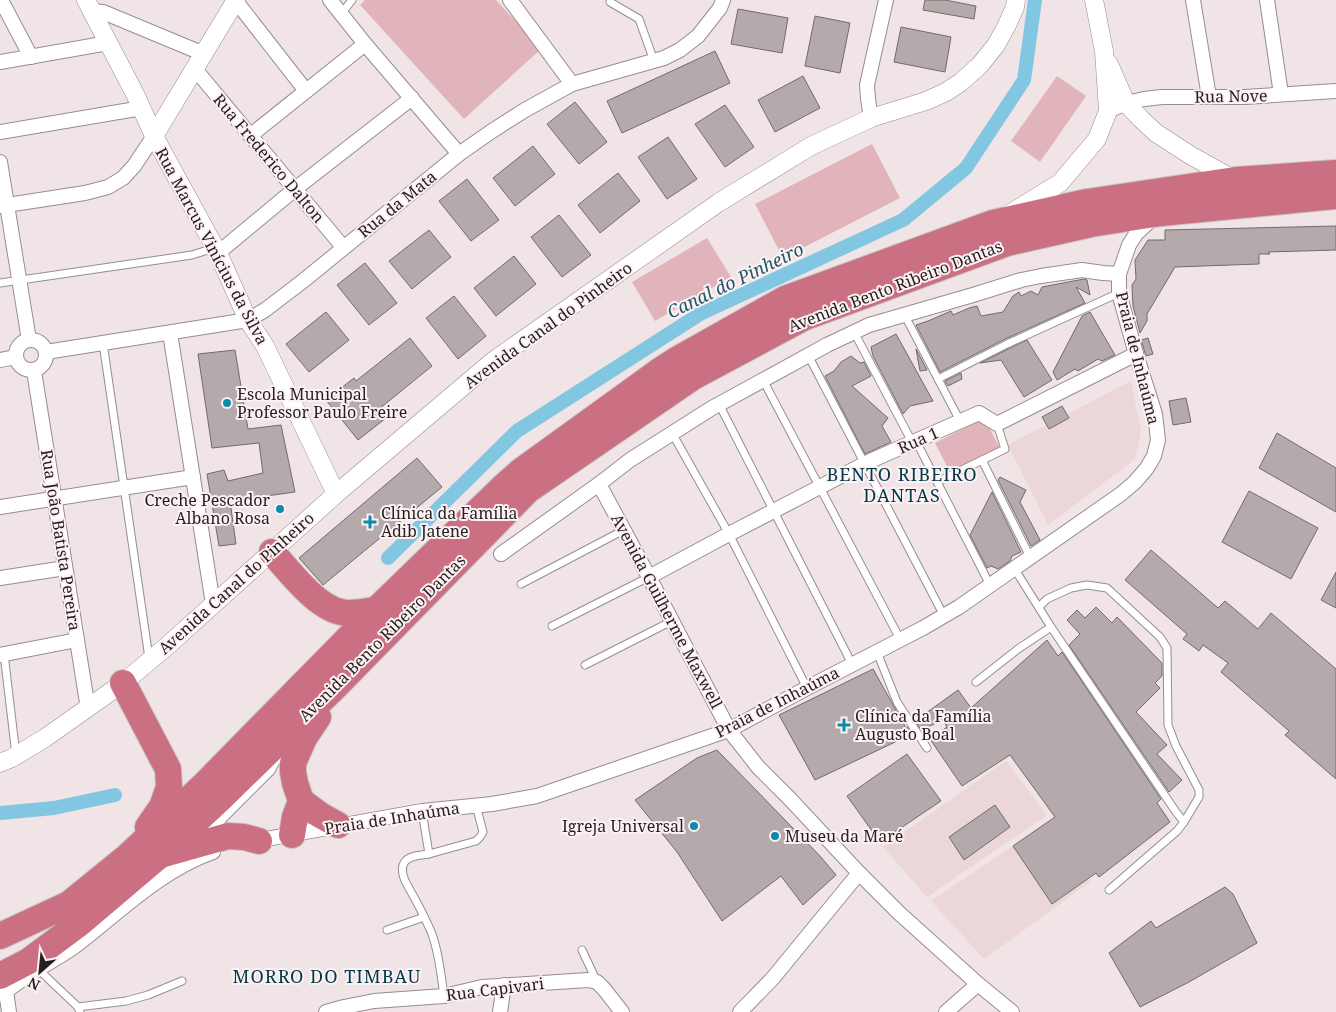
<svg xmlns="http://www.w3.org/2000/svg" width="1336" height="1012" viewBox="0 0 1336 1012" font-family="'Noto Serif',serif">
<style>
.built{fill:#ebd6d9}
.green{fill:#e1b4bb}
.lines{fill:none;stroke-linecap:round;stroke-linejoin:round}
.canal{stroke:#81c7e1;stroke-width:14}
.building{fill:#b5aaab;stroke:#746a6b}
.service-casing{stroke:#978c8e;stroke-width:9}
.minor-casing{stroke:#978c8e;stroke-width:16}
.tertiary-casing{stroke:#978c8e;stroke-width:19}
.motorway-casing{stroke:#c6c5c5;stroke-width:28}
.service{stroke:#fff;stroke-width:7}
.minor{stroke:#fff;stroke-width:14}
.tertiary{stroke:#fff;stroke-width:18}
.motorway{stroke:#ca7082;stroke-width:26}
.poi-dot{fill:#0c8aac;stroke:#fdf1f3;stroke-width:2}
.labels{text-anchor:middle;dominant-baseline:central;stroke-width:4;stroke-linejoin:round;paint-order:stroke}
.street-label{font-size:16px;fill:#231f1f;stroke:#fdf1f3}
.poi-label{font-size:16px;fill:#231f1f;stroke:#fdf1f3;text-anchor:start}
.water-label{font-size:18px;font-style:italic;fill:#1f586b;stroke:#fdf1f3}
.neighbourhood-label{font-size:18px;letter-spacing:1px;fill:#013a4a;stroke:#fdf1f3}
</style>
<rect width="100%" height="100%" fill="#f0e4e6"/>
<g class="built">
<polygon points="1131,381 1141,431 1135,459 1048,525 1008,445"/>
<polygon points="1006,761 1047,815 927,897 883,847"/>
<polygon points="1048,822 1090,882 984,959 931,901"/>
</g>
<g class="green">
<polygon points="365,0 496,0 541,49 464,119 360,5"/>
<polygon points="1057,76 1086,96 1040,162 1011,141"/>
<polygon points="872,144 900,198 783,258 755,204"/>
<polygon points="707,238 731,277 655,321 632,282"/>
<polygon points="984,418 1000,448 951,474 935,443"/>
</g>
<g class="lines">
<g class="canal">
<polyline points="388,558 517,431 700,314 903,220 966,168 1024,80 1035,0"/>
<polyline points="0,813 54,808 115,795"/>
</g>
</g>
<g class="building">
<polygon points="925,0 945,0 976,6 974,19 923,10"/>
<polygon points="738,9 788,18 782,53 731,44"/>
<polygon points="815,16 850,23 840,73 805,66"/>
<polygon points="901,27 951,37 945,72 894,62"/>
<polygon points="715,51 730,83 622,133 607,101"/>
<polygon points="803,76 820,108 775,132 758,100"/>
<polygon points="575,102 607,142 579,164 547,124"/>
<polygon points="725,105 754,147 725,167 695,124"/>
<polygon points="668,137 697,179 667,199 638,157"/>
<polygon points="533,146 555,174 515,206 493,178"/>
<polygon points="618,173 640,201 600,233 578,205"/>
<polygon points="467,179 499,220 471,241 439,201"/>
<polygon points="559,215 591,255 562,277 531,237"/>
<polygon points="1336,226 1336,250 1268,252 1270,254 1259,254 1259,264 1175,267 1147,314 1147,321 1140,333 1133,306 1132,285 1136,279 1135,260 1148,240 1165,240 1165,230"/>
<polygon points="429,230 451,257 412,289 389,261"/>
<polygon points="514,256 536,284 496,316 474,288"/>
<polygon points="365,263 397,303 369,325 337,285"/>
<polygon points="1084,279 1087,280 1090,295 1076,287 1085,303 1005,339 940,372 916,325 928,321 951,311 953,315 969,308 977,306 981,316 1003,312 1013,296 1019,292 1021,296 1031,291 1038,295 1042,287"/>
<polygon points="454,296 486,336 458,359 426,318"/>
<polygon points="326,312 349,340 309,372 286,344"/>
<polygon points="1090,312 1115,355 1102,361 1098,359 1078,371 1075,369 1057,380 1053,372 1082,316"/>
<polygon points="896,334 933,401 910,406 903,414 873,356 871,347"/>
<polygon points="410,338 432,366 379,409 386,418 358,440 326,400 354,378 356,381"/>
<polygon points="1148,338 1153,354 1146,356 1141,340"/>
<polygon points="1027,340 1052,380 1024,397 1001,360 980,363"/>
<polygon points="916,349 927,370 920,371"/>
<polygon points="235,350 248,429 281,425 295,492 230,501 236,544 219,546 207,474 224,470 228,481 263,473 259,443 212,448 198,354"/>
<polygon points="851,356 860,363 864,362 871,376 852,386 888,418 882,426 891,442 865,454 825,376 834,371 841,362"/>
<polygon points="961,373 962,379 948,386 945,381"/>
<polygon points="1186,398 1191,422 1173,425 1169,401"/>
<polygon points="1062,406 1069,418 1049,429 1042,417"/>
<polygon points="1277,433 1336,468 1336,512 1259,468"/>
<polygon points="417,458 442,487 323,585 299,558"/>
<polygon points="1000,477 1026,490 1020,502 1040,540 1031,546 998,480"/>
<polygon points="1249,491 1318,528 1291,579 1222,542"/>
<polygon points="992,492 1021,552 1012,556 1010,561 998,569 991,566 987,568 970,535"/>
<polygon points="1151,550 1218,608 1225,601 1258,629 1271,613 1336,669 1336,779 1285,735 1289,731 1221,672 1228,663 1203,645 1199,651 1183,639 1187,634 1125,580"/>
<polygon points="1336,572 1336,608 1321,600"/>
<polygon points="1096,607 1112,623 1117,617 1162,663 1162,676 1155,683 1160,688 1136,712 1167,745 1157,754 1182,780 1169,792 1069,645 1080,634 1067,620 1077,610 1085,618"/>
<polygon points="1047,640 1058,656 1062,652 1161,799 1157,803 1170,822 1099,877 1096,873 1052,904 1013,846 1055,817 1010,755 962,786 930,739 947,727 943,720 921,730 915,721 958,690 971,708"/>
<polygon points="873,669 906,728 907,727 912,734 815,780 779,715"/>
<polygon points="717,750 820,856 836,875 803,905 781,876 722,921 677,852 635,800 697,758"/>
<polygon points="907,754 941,801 880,842 847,796"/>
<polygon points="995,805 1010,827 964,860 949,837"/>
<polygon points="1225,887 1233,894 1257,943 1189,982 1140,1007 1109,953 1151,921 1156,928"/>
</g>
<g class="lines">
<defs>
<g id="service">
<polyline points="610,2 639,19 654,61"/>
<polyline points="341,14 352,0"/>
<polyline points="0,283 192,255 214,248"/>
<polyline points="904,314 960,421"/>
<polyline points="854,332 912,442"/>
<polyline points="103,343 149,658"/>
<polyline points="808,355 944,616"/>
<polyline points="938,379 1007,344 1119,293"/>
<polyline points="763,380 900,639"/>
<polyline points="719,404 852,664"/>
<polyline points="672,433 729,534 807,688"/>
<polyline points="916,441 990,585"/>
<polyline points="982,460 1030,557"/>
<polyline points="937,482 1005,449 997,424"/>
<polyline points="1014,568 1051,627 1176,812 1184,822 1177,831 1109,890"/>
<polyline points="521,584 624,530"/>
<polyline points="1039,607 1047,599 1071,588 1087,585 1107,588 1160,637 1167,648 1168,725 1176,746 1199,790 1199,797 1184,822"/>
<polyline points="552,626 649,577"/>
<polyline points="877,652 897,702 927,748"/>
<polyline points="4,654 16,755"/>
<polyline points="585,665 672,621"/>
<polyline points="976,682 1018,649 1051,627"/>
<polyline points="422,811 429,854 476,841 480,837 483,832 476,805"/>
<polyline points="203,827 212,825 221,821 271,771 279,756"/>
<path d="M429 854C422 855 408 855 404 863 398 874 410 889 415 899 421 910 427 922 432 934 439 953 441 975 444 996"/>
<polyline points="387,930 424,917"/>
<polyline points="582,950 597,982"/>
<polyline points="38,969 78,1007 80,1012"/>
<polyline points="78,1007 126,1001 148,995 182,981"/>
</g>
<g id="minor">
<polyline points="1,0 31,57"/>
<polyline points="235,0 306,91"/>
<polyline points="330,0 365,44 459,154"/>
<polyline points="510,0 572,84"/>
<polyline points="1193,0 1209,97"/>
<polyline points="1267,0 1281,94"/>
<polyline points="92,11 103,12 204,54"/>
<polyline points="0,62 108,43"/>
<polyline points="195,69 343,247"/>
<polyline points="1108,111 1126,103 1144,99 1162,97 1245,97 1336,91"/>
<polyline points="871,118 868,99 867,85 886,0"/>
<polyline points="0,132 142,108"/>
<polyline points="251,135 365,44"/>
<polyline points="0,162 29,340"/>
<polyline points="0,206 85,193 108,187 123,178 134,166 154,136"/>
<polyline points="218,253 295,189 412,98"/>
<polyline points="170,333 213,604"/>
<circle cx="31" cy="355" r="15"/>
<polyline points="46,352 248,320 265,310 303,281 459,154 492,131 525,110 572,84 664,58 680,50 698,36 720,8 723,0"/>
<polyline points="0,360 16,357"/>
<polyline points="34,371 88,709"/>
<polyline points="599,484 649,577 729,730 758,767 790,799 859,873 899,913 978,984 1012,1012"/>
<polyline points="0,507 193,477"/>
<polyline points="501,554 599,484 630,460 712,408 827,345 869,325 973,295 1021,280 1041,276 1082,270 1103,273 1119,274"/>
<polyline points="649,577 729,534 870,461 979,413 997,424 1136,354"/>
<polyline points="0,578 65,568"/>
<polyline points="0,655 77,640"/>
<polyline points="255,841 422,811 492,804 537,796 729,730 807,688 923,628 959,607 1121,494 1135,482 1147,468 1154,456 1158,440 1155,414 1136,354 1119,293 1119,274 1129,245 1136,234 1153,218"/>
<polyline points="6,991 9,1012"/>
<path d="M0 994C11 989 21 979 32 973 44 965 58 958 71 949 117 915 157 872 213 852"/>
<polyline points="326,1012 344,1007 374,1001 444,996 482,987 588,980 597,982 604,989 622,1012"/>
<polyline points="500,1012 504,985"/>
<polyline points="740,1012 773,978 859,873"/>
<polyline points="946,1012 978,984"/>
</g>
<g id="tertiary">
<polyline points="86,0 135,94 154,136 218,253 248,320 265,346 336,494"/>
<polyline points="1109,64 1126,103 1141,119 1156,133 1190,155 1235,180"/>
<polyline points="154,136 236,0"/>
<polyline points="1009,214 1060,183 1097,139 1108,111 1104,51 1094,0"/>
<polyline points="0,763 12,758 45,738 123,683 166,647 336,494 493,361 718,203 811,146 871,118 926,101 946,92 961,82 980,65 996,45 1006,27 1015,7 1016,0"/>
</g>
<g id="motorway">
<path d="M272 552C289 571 316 607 341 612 352 615 365 611 376 610"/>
<polyline points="123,683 168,769 169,787 162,807 148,827"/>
<polyline points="301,801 320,815 338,825"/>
<polyline points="292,835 295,817 301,801 295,783 293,772 293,763 304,738 318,717"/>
<polyline points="164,854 228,836 244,837 259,841"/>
<polyline points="0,936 69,904 128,856 204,785 376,610 502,488 521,471 658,372 678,359 785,299 993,223 1087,202 1235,180 1336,173"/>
<polyline points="0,976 29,961 80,923 160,855 221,798 336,686 528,490 693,377 805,317 1007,243 1091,224 1161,213 1336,196"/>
</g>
</defs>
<use href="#service" class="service-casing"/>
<use href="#minor" class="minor-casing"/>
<use href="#tertiary" class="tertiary-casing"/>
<use href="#motorway" class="motorway-casing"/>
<use href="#service" class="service"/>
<use href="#minor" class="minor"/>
<use href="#tertiary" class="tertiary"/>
<use href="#motorway" class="motorway"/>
</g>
<g class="poi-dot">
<circle cx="227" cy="403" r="5"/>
<circle cx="280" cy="509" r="5"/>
<path d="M367.5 514.5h5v5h5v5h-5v5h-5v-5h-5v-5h5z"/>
<path d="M841.5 717.5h5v5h5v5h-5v5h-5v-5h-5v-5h5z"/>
<circle cx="694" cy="826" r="5"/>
<circle cx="775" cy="836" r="5"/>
</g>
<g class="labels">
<g class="street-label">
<text transform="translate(1231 96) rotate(-1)">Rua Nove</text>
<text transform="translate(269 158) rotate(50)">Rua Frederico Dalton</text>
<text transform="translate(397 204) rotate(-39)">Rua da Mata</text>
<text transform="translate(212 246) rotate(62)">Rua Marcus Vinícius da Silva</text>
<text transform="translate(895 286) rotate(-21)">Avenida Bento Ribeiro Dantas</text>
<text transform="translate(548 325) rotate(-36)">Avenida Canal do Pinheiro</text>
<text transform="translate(1138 358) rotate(76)">Praia de Inhaúma</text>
<text transform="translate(918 440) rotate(-24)">Rua 1</text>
<text transform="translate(61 540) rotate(81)">Rua João Batista Pereira</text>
<text transform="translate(236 583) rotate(-42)">Avenida Canal do Pinheiro</text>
<text transform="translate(667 611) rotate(62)">Avenida Guilherme Maxwell</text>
<text transform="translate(382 638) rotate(-45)">Avenida Bento Ribeiro Dantas</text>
<text transform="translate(777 702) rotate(-27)">Praia de Inhaúma</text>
<text transform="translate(392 818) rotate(-9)">Praia de Inhaúma</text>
<text transform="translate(495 989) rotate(-7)">Rua Capivari</text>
</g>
<g class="poi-label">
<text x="237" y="394">Escola Municipal<tspan x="237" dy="18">Professor Paulo Freire</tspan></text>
<text x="270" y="500" text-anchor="end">Creche Pescador<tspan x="270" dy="18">Albano Rosa</tspan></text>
<text x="381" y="513">Clínica da Família<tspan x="381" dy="18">Adib Jatene</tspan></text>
<text x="855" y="716">Clínica da Família<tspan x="855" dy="18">Augusto Boal</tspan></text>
<text x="684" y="826" text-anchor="end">Igreja Universal</text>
<text x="785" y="836">Museu da Maré</text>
</g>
<g class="water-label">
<text transform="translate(735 280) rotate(-26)">Canal do Pinheiro</text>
</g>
<g class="neighbourhood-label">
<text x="902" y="474">BENTO RIBEIRO<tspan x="902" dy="21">DANTAS</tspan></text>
<text x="327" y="976">MORRO DO TIMBAU</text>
</g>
</g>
<g transform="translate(40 972) rotate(207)" stroke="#fdf1f3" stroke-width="4" paint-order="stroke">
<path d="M0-4L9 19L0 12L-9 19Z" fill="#231f1f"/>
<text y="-8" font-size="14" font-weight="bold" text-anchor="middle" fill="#231f1f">N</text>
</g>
</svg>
